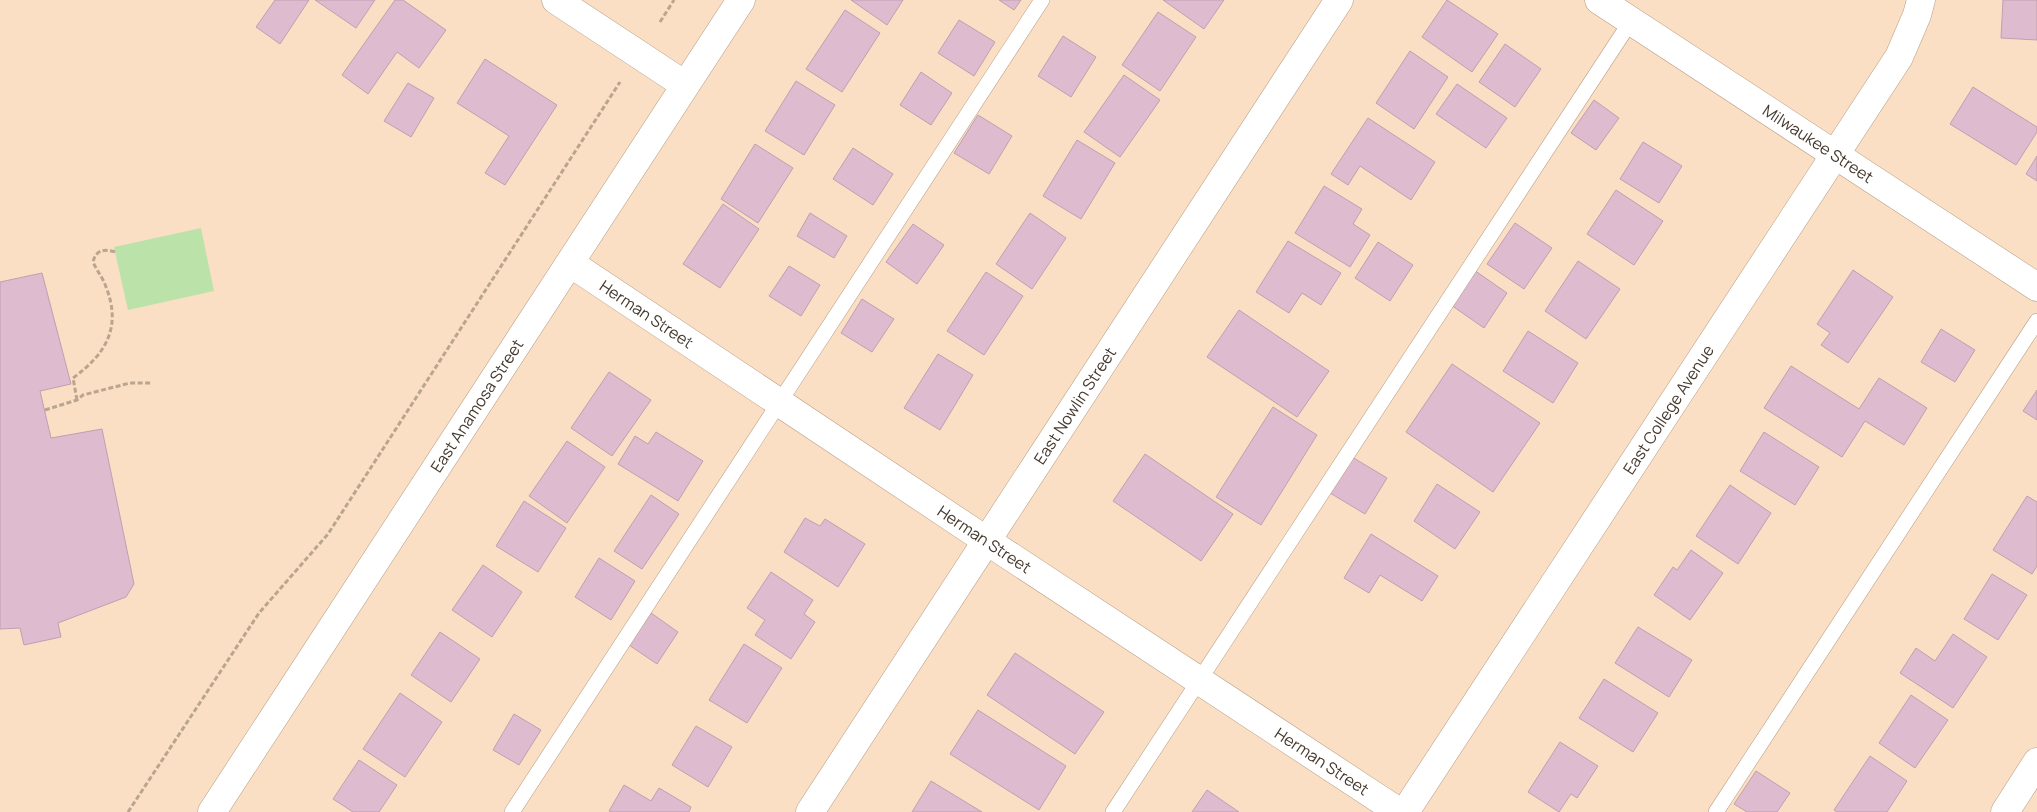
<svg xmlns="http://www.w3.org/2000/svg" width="2037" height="812" viewBox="0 0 2037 812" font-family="Manrope,sans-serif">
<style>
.green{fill:#bbe3a9}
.building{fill:#debbce;stroke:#c09fb1}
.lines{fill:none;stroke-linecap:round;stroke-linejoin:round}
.lane-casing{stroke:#b79d84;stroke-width:16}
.street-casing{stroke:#b79d84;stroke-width:29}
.secondary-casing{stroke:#b79d84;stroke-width:29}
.path{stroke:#baa58f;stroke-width:3;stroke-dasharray:5 2.5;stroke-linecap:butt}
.lane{stroke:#fff;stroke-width:15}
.street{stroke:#fff;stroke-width:28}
.secondary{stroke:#fff;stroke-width:28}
.labels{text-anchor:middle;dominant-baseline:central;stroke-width:4;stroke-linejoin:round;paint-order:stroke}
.street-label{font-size:16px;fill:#44392e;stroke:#fff}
</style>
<rect width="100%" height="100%" fill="#fadfc4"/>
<polygon class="green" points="201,228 214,291 128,310 114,247"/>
<g class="building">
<polygon points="275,0 309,0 280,44 256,27"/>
<polygon points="315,0 375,0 356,28"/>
<polygon points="395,0 403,0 446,30 419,68 397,52 368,94 342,75"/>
<polygon points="851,0 903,0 887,25"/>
<polygon points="999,0 1021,0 1014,10"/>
<polygon points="1163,0 1224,0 1204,29"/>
<polygon points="1447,0 1498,34 1472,72 1422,37"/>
<polygon points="2003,0 2037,0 2037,40 2001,38"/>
<polygon points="845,10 880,33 842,92 806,69"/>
<polygon points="1158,12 1196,37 1160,91 1122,65"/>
<polygon points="959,20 995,42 974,76 938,53"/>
<polygon points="1063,36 1096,57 1071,97 1038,76"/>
<polygon points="1505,44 1541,69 1515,107 1479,82"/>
<polygon points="1410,51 1448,77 1414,129 1376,103"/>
<polygon points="485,59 557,105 505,185 485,173 509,136 457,103"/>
<polygon points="921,72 952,93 931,125 900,105"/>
<polygon points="1124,75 1160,100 1120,157 1084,132"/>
<polygon points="796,81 835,105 804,155 765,131"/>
<polygon points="408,83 434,98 411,137 384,121"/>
<polygon points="1457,84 1507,118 1486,148 1436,114"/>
<polygon points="1973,87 2037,127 2037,132 2016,165 1950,124"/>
<polygon points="1594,100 1619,118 1596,150 1571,133"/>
<polygon points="978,115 1012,136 989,174 954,153"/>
<polygon points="1368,118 1435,162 1411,200 1360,166 1348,185 1331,174"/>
<polygon points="1077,140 1115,163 1081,219 1043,196"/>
<polygon points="1643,142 1682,166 1659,203 1620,179"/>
<polygon points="755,144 793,168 758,223 721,199"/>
<polygon points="853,148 893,174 873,205 833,179"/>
<polygon points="2037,156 2037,181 2026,174"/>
<polygon points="1324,186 1362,209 1353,224 1370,235 1350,267 1295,233"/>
<polygon points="1616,190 1663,221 1634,265 1587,234"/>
<polygon points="723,204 759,229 720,288 683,264"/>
<polygon points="810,213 847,236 834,258 797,236"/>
<polygon points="1030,213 1066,238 1032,289 996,264"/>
<polygon points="1515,223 1552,248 1524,289 1487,264"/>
<polygon points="913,224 944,245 917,284 886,262"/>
<polygon points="1288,241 1341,273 1321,305 1302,293 1289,313 1256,292"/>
<polygon points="1378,242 1413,265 1390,301 1355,278"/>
<polygon points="1578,261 1620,289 1586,339 1545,311"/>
<polygon points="789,266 820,285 801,316 769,296"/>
<polygon points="1474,270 1507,293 1484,328 1451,305"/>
<polygon points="1853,270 1893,297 1848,363 1821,345 1830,333 1817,324"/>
<polygon points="986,272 1023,296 984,355 947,331"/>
<polygon points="42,273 71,384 40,391 51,438 102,429 134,584 126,597 58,623 61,637 24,645 20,628 0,629 0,282"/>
<polygon points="862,299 894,319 872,352 841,333"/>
<polygon points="1239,310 1329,371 1297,417 1207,357"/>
<polygon points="1941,329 1975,350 1955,382 1921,362"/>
<polygon points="1528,331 1578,363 1553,403 1503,371"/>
<polygon points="938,354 973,375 940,430 904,408"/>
<polygon points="1452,364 1540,423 1493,492 1406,432"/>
<polygon points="1791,366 1859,409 1879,378 1927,408 1904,445 1865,421 1842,457 1764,408"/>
<polygon points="609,372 651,400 612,456 571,428"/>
<polygon points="2037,390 2037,420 2023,411"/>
<polygon points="1273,407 1317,435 1261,525 1216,497"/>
<polygon points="656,432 703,461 678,501 618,464 635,436 648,444"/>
<polygon points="1764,432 1819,467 1795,505 1740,471"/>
<polygon points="567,441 605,467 567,523 529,496"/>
<polygon points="1145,454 1233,514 1201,561 1113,501"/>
<polygon points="1352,457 1387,478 1365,514 1330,493"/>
<polygon points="1437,484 1480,512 1455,549 1414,521"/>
<polygon points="1730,485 1771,513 1738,564 1696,536"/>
<polygon points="651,495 679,514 642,569 614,551"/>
<polygon points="2027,496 2037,502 2037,566 2032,574 1993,550"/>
<polygon points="524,501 566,528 538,572 496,546"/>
<polygon points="805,518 820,526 825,519 865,544 838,587 784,552"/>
<polygon points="1371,534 1438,576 1422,601 1380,575 1369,593 1344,578"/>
<polygon points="1691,550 1723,573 1690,620 1654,595 1673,567 1677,570"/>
<polygon points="599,558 635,581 611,620 575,597"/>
<polygon points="483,565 522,592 492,637 452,610"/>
<polygon points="771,572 813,600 804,614 815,622 791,659 755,635 765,620 747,608"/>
<polygon points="1992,574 2027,595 1998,640 1964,619"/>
<polygon points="651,613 678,632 657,664 629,645"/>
<polygon points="1638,627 1692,660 1669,697 1615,663"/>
<polygon points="440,632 480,659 451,702 411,675"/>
<polygon points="1953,634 1987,657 1953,708 1900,673 1916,648 1935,661"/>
<polygon points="744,644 782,668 747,723 709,700"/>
<polygon points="1015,653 1104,712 1075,754 987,695"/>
<polygon points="1604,679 1658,713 1633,752 1579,718"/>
<polygon points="400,693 442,722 405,777 363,749"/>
<polygon points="1911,695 1948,720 1915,768 1879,743"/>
<polygon points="978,710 1066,766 1039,810 950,754"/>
<polygon points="514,714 541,730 519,765 493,750"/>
<polygon points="696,726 732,747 708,787 672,765"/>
<polygon points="1560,742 1598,766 1577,798 1571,794 1559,812 1528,792"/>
<polygon points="1870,756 1907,781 1887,812 1837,812 1834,810"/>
<polygon points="359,760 397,785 379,812 353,812 333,799"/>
<polygon points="1756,771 1790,793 1777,812 1747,812 1734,804"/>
<polygon points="931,781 982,812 912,812"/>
<polygon points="624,785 651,801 659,788 691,807 689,812 612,812 609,811"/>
<polygon points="1207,790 1239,812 1192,812"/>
</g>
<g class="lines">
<defs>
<g id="lane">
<polyline points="512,812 1042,0"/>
<polyline points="1113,812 1631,21"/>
<polyline points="1716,812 2037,321"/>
</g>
<g id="street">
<polyline points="556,0 685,85"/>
<path id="s1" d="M1599 0 2037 287"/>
<path id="s2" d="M570 263 987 541 1399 812"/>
<path id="s3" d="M810 812 1339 0"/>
<path id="s4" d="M1405 812 1899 57 1917 15 1921 0"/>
<polyline points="2005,812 2037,762"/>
</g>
<g id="secondary">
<path id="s5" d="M212 812 741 0"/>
</g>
</defs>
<use href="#lane" class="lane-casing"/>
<use href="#street" class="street-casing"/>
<use href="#secondary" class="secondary-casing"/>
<g class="path">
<polyline points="660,22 674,0"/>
<path d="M77 400 73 378C106 354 122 327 106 287 103 278 97 271 93 262 96 249 105 249 116 252"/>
<polyline points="45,410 77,400 83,395 130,383 151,383"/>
<polyline points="128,812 259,613 328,534 620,82"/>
</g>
<use href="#lane" class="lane"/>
<use href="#street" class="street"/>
<use href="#secondary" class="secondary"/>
</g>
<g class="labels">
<g class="street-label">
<text stroke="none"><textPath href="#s1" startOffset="262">Milwaukee Street</textPath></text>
<text stroke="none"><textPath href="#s2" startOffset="92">Herman Street</textPath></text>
<text stroke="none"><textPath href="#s5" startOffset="485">East Anamosa Street</textPath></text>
<text stroke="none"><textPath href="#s3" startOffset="485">East Nowlin Street</textPath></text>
<text stroke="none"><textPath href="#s4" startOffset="481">East College Avenue</textPath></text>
<text stroke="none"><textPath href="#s2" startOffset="498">Herman Street</textPath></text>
<text stroke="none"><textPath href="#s2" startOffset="902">Herman Street</textPath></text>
</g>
</g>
</svg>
